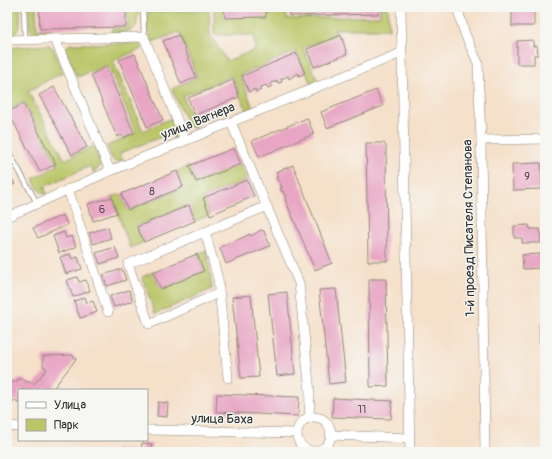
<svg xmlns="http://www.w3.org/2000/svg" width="552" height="459" viewBox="0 0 552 459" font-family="Pangolin,sans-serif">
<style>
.green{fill:#bac667;stroke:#727849}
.building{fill:#e8a5c4}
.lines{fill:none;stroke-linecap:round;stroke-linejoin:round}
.lane-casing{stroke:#90867a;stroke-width:6}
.street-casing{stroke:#90867a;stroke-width:10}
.lane{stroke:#fff;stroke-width:4.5}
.street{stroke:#fff;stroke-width:9}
.labels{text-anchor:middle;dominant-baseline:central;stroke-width:3;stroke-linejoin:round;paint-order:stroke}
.number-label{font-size:11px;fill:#5a4a51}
.street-label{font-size:13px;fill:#2b2b2b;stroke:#f6f6f2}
</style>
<rect width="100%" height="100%" fill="#f6f6f2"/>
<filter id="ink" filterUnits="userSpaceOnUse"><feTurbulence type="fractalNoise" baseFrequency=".025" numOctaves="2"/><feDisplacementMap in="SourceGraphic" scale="8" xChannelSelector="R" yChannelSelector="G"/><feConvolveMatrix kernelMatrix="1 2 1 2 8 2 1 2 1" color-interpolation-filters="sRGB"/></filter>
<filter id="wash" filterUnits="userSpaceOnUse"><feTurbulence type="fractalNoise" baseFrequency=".012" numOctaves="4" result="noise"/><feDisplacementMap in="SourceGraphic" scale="16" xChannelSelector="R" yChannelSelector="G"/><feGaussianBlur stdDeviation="0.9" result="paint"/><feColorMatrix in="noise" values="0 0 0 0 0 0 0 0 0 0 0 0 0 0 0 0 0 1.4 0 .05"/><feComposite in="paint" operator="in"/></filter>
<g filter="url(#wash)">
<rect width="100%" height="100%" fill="#f5e0c9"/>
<g class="green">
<polygon points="10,7 20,7 20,26 15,34 7,35 7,31 11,30"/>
<path d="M29 7H36L37 30 51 29 52 35C25 36 30 30 29 7Z"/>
<path d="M127 7H138C138 31 135 32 112 33V29L128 28Z"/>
<polygon points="214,7 286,7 287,19 380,16 380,7 388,7 389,29 334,29 336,35 303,48 318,81 311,84 296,51 240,75 253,108 246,111 232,76 183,96 196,129 188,126 172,89 197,77 179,32 152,42 147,28 147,12 209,10 210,35 227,61 255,50 254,35 214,35"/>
<polygon points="140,43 143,48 113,61 143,131 171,118 176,135 174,140 171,133 120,153 123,160 116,162 112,159 107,146 136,133 108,65 77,77 65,48 70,44"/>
<path d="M49 45 53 48 63 72 28 91 65 160 93 146 101 165 94 173 90 166 44 187 47 194C39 194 36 185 33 179L58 165 24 102 7 111V48Z"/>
<polygon points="241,164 247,180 203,198 210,215 195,221 189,205 137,226 144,242 130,248 112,197 121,194 128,210 183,188 177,171 189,166 196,182"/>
<polygon points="207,250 212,289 155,314 142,277 153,272 161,289 204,271 197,254"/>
</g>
<g id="blocks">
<g class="building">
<rect x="7" y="7" width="3" height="21"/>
<polygon points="39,7 126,7 126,27 40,29"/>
<polygon points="224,7 266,7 266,17 225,18"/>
<polygon points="288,7 379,7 379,14 289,16"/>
<rect x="512" y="7" width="22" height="19"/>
<polygon points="179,35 196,77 181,84 163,41"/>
<polygon points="341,35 347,54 314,67 307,49"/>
<polygon points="533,40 533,46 537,46 538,55 534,55 534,64 517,64 517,41"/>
<polygon points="296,53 305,73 299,76 298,73 289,79 288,76 281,79 282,82 278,83 277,81 271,83 272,86 268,88 266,85 259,88 261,90 256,92 255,89 249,92 242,76"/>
<polygon points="135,54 163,120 147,127 119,60"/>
<polygon points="106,67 134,133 123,138 122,135 117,137 91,75"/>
<polygon points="233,80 239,97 195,115 188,98"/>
<polygon points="54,87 87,147 72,155 39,95"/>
<polygon points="376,90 383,106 327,128 321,112"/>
<polygon points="23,104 56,164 40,172 8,112"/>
<polygon points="307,118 314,134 259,157 252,141"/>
<polygon points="366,143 384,143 386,146 387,261 368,261"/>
<polygon points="234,148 241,164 196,182 189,166"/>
<polygon points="541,163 542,189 513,190 512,164"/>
<polygon points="293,165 332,263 315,270 285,199 286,198 283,191 282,192 280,188 282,188 279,181 278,181 276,177 278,177 276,172"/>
<polygon points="7,171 15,184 7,188"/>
<polygon points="177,171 183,187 128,210 121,194"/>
<polygon points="247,180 254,196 210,215 203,198"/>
<polygon points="112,197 117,213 93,221 88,204"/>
<polygon points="189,205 195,221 144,242 137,227"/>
<polygon points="63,215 67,225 38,238 33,228"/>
<polygon points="529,225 530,229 540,229 541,243 522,243 522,238 514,238 514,226"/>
<polygon points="108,227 111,238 93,244 89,233"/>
<polygon points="261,230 264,231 270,246 226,264 220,248 222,246 229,243 229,244 250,234 251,236"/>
<polygon points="64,232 66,238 72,236 76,247 59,253 53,236"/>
<polygon points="115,247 119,258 100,264 96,253"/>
<polygon points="70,254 72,259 78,257 82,269 66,274 60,257"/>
<polygon points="197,254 204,271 161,289 153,272"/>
<polygon points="541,254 541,268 523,269 522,255"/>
<polygon points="122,269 126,280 107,286 103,275"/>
<polygon points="77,277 79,282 86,280 90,291 73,297 67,280"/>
<polygon points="369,279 386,279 388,386 370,387"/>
<polygon points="336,289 346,382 329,384 319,290"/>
<polygon points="129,290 133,301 114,307 110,296"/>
<polygon points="287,292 295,374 277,376 268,294"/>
<polygon points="251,295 259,377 241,378 232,297"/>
<polygon points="85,297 87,303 93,301 97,312 80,318 74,301"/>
<rect x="540" y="324" width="5" height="19"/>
<polygon points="72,355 76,359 52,390 46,387 44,390 19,390 19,403 17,403 17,401 13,401 11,405 7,405 7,382 16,382 18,379 24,379 26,382 31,382 34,384 47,369 43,366 43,356"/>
<polygon points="217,394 299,397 298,416 216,412"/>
<polygon points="333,398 392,401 391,419 332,417"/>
<polygon points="158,402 168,403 167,417 157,416"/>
<polygon points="142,443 152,444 151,452 141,452"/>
<polygon points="115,449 131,450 131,452 115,452"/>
</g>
</g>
</g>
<g filter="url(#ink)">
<use href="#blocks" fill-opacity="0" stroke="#90867a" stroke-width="1"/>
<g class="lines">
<defs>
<g id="lane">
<polyline points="24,7 25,39"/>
<polyline points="143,7 144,37"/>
<polyline points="7,149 37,203"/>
</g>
<g id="street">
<polyline points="401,7 410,452"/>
<polyline points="457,7 465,34 478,63 481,140 485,452"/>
<polyline points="55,39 110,171"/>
<polyline points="7,40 144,37 185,140"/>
<polyline points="231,122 299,283 310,393 309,418"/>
<polyline points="481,140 545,139"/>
<polyline points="68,189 108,312"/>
<polyline points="7,217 110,171 401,53"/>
<polyline points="205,232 218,279 228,378"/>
<polyline points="219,293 149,324 128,264 267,206"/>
<circle cx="314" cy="434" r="17"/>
<polyline points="7,426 19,427"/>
<polyline points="147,430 297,433"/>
<polyline points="330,435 409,438"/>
</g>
</defs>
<use href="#lane" class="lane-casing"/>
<use href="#street" class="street-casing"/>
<use href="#lane" class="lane"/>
<use href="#street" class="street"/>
</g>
</g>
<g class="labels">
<g class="number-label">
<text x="527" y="176">9</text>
<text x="152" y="191">8</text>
<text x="102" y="209">6</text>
<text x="362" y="409">11</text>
</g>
<g class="street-label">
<text transform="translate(198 121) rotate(-22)">улица Вагнера</text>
<text transform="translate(469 228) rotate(-91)">1-й проезд Писателя Степанова</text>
<text transform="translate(222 419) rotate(1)">улица Баха</text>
</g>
</g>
<rect width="552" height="459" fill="none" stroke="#f6f6f2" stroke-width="24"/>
<rect x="18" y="389" width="130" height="52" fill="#f6f6f2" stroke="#a5a5a2"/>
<rect x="26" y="402" width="20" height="6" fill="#ffffff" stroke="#a5a5a2"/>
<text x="54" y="409" font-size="12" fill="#2b2b2b">Улица</text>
<rect x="26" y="419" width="20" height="12" fill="#bac667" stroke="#a5a5a2"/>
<text x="54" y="429" font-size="12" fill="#2b2b2b">Парк</text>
</svg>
